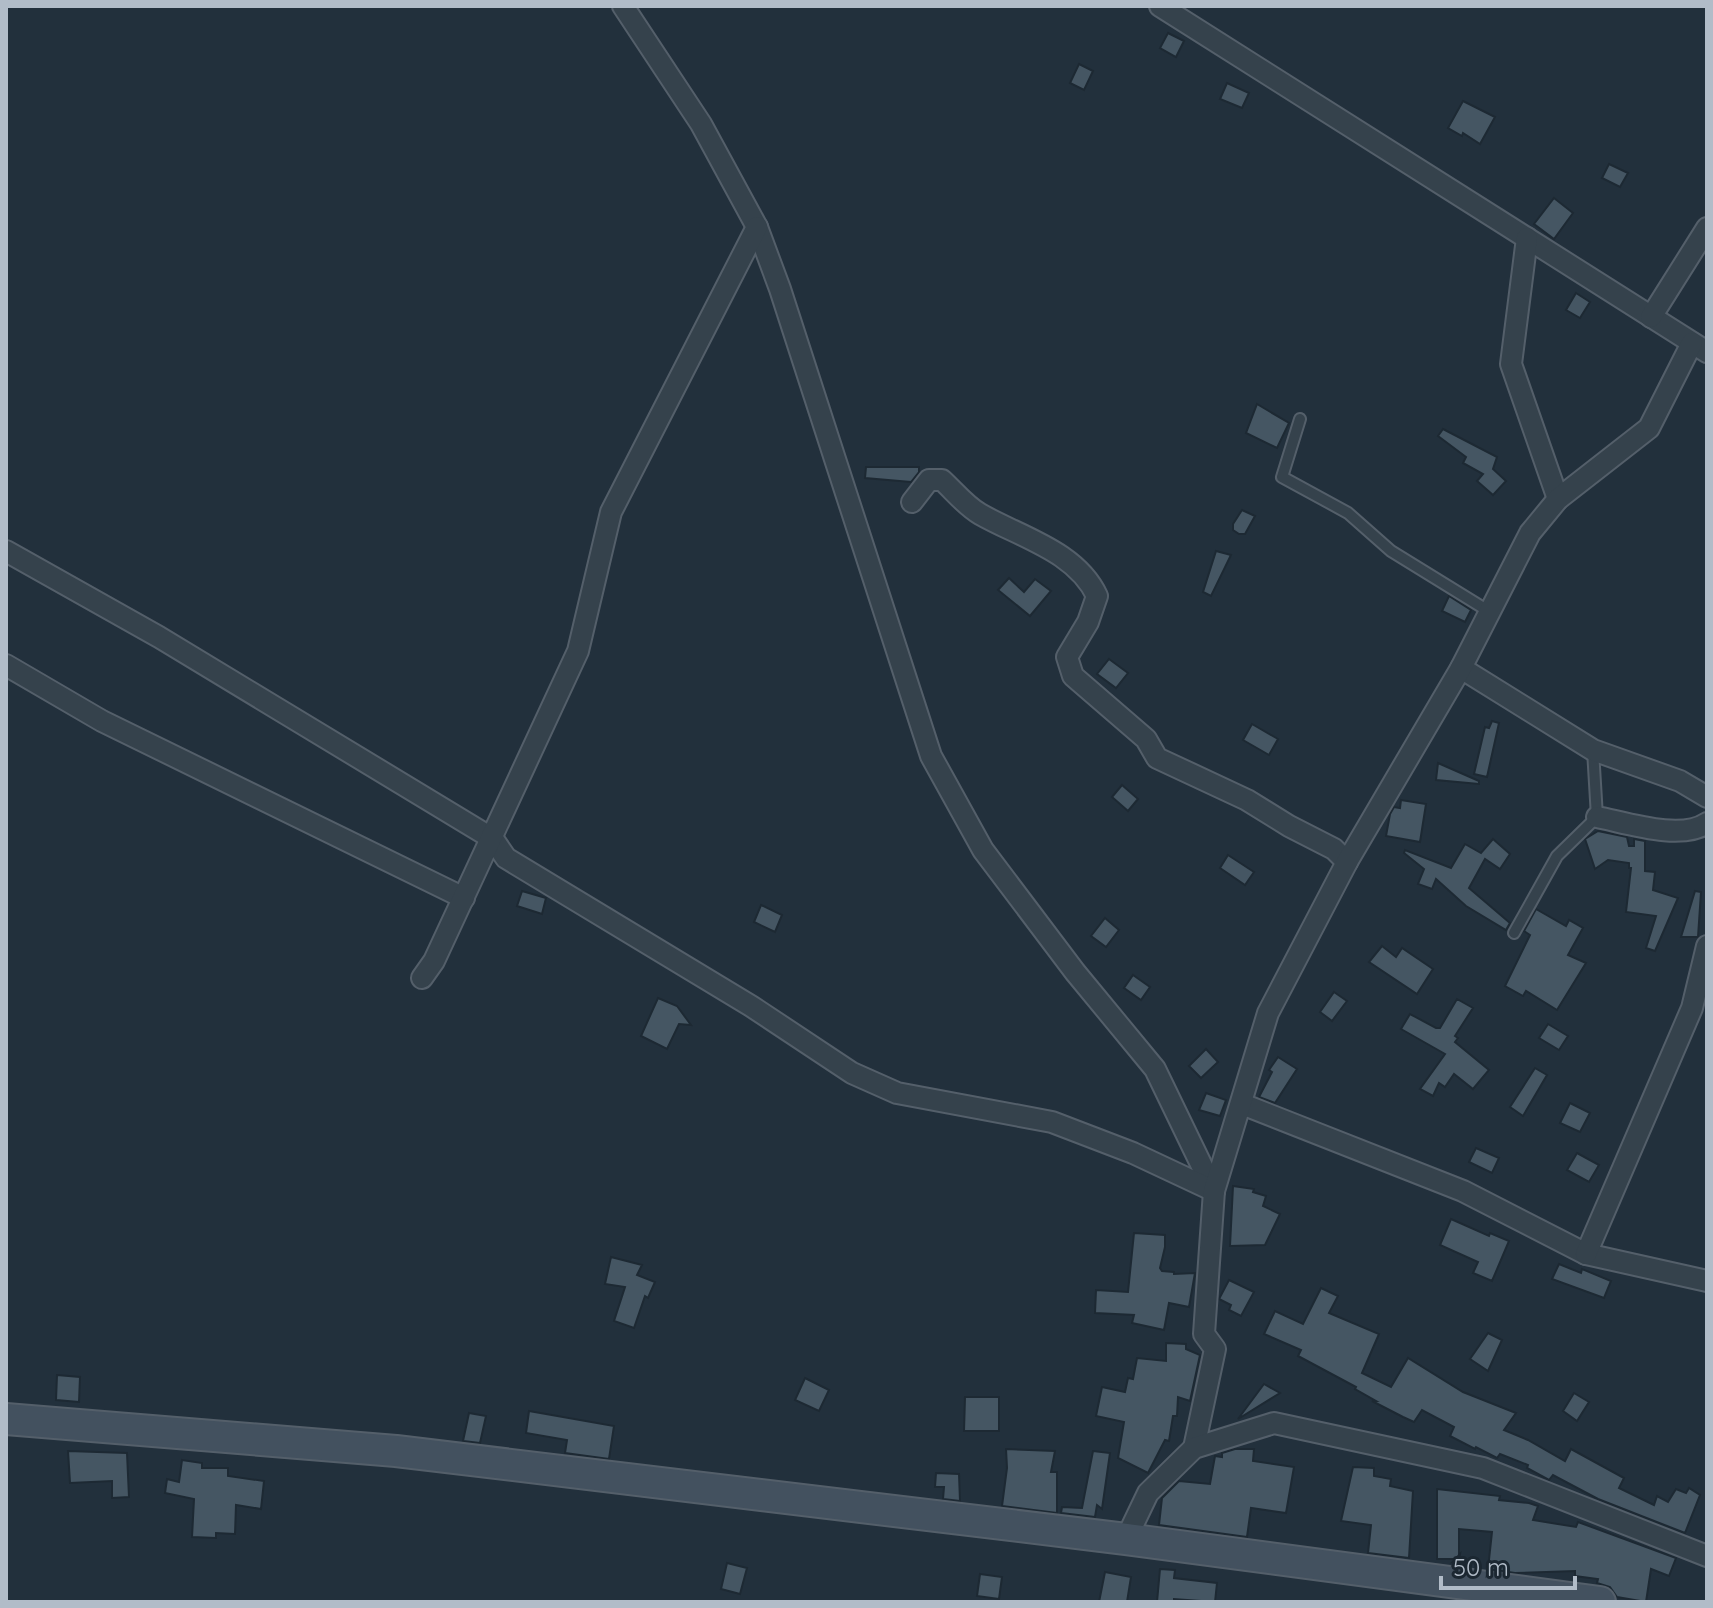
<svg xmlns="http://www.w3.org/2000/svg" width="1713" height="1608" viewBox="0 0 1713 1608" font-family="Quicksand,sans-serif">
<style>
.building{fill:#455663;stroke:#1d2933;stroke-width:2}
.lines{fill:none;stroke-linecap:round;stroke-linejoin:round}
.lane-casing{stroke:#545f6a;stroke-width:14}
.street-casing{stroke:#545f6a;stroke-width:24}
.secondary-casing{stroke:#545f6a;stroke-width:34}
.lane{stroke:#35424c;stroke-width:10}
.street{stroke:#35424c;stroke-width:20}
.secondary{stroke:#43515f;stroke-width:30}
</style>
<rect width="100%" height="100%" fill="#22303c"/>
<g class="building">
<polygon points="1168,33 1184,41 1176,57 1160,48"/>
<polygon points="1079,64 1093,71 1084,90 1070,83"/>
<polygon points="1227,83 1249,93 1242,108 1220,99"/>
<polygon points="1463,101 1495,117 1480,144 1463,133 1462,136 1448,128"/>
<polygon points="1609,164 1628,173 1620,187 1602,178"/>
<polygon points="1554,198 1573,213 1554,239 1534,224"/>
<polygon points="1576,293 1590,302 1580,318 1566,310"/>
<polygon points="1257,404 1289,423 1277,448 1246,433"/>
<polygon points="1443,429 1497,457 1493,469 1506,481 1493,495 1477,481 1483,474 1463,463 1466,457 1438,436"/>
<polygon points="866,467 919,467 919,472 911,482 865,478"/>
<polygon points="1242,510 1255,516 1245,534 1239,534 1233,530 1233,524"/>
<polygon points="1216,551 1231,555 1211,596 1203,592"/>
<polygon points="1009,578 1024,592 1035,579 1051,591 1030,616 998,590"/>
<polygon points="1449,596 1471,610 1465,622 1442,611"/>
<polygon points="1109,659 1128,673 1116,688 1097,674"/>
<polygon points="1492,721 1499,723 1487,777 1474,774 1485,727 1489,728"/>
<polygon points="1252,724 1278,739 1269,755 1243,740"/>
<polygon points="1438,763 1479,781 1479,784 1436,780"/>
<polygon points="1122,785 1138,799 1128,811 1112,797"/>
<polygon points="1401,800 1426,804 1420,842 1386,836 1390,814 1394,807 1400,808"/>
<polygon points="1598,831 1627,837 1629,846 1634,846 1634,839 1645,841 1645,871 1655,872 1653,890 1678,898 1655,951 1646,948 1656,916 1626,912 1631,868 1629,868 1629,863 1608,860 1595,869 1585,839"/>
<polygon points="1493,839 1510,854 1500,869 1485,859 1469,888 1510,923 1506,930 1466,906 1436,879 1432,889 1418,884 1424,869 1404,853 1405,850 1451,868 1465,844 1481,853"/>
<polygon points="1228,855 1254,872 1245,885 1220,868"/>
<polygon points="522,891 546,898 542,914 517,906"/>
<polygon points="1695,891 1701,892 1698,937 1681,937"/>
<polygon points="761,905 782,915 775,932 754,922"/>
<polygon points="1536,909 1566,926 1569,920 1583,928 1568,955 1586,963 1557,1010 1526,991 1523,996 1505,986 1530,935 1524,931"/>
<polygon points="1105,918 1119,930 1106,947 1091,936"/>
<polygon points="1382,946 1396,957 1402,948 1433,969 1417,994 1369,962"/>
<polygon points="1133,975 1150,987 1141,1000 1124,988"/>
<polygon points="1334,992 1347,1001 1332,1021 1320,1012"/>
<polygon points="658,998 677,1006 691,1025 679,1024 667,1049 641,1036"/>
<polygon points="1457,999 1473,1008 1455,1036 1458,1038 1455,1042 1489,1070 1473,1089 1454,1074 1445,1087 1439,1083 1433,1096 1420,1089 1445,1054 1401,1029 1410,1014 1436,1028 1440,1028"/>
<polygon points="1548,1024 1568,1036 1559,1050 1539,1038"/>
<polygon points="1206,1049 1218,1062 1201,1078 1189,1066"/>
<polygon points="1278,1057 1297,1069 1275,1103 1259,1097 1272,1072 1269,1070"/>
<polygon points="1535,1068 1547,1075 1523,1116 1510,1107"/>
<polygon points="1206,1093 1226,1100 1220,1116 1199,1110"/>
<polygon points="1570,1103 1590,1113 1580,1132 1560,1123"/>
<polygon points="1476,1148 1499,1158 1492,1173 1469,1162"/>
<polygon points="1577,1153 1599,1165 1589,1182 1567,1170"/>
<polygon points="1233,1186 1254,1189 1253,1192 1266,1196 1263,1206 1280,1214 1265,1245 1230,1246"/>
<polygon points="1451,1219 1489,1236 1490,1233 1509,1241 1492,1281 1473,1273 1478,1262 1440,1245"/>
<polygon points="1134,1233 1165,1235 1165,1247 1160,1268 1162,1271 1174,1272 1174,1274 1195,1273 1189,1307 1169,1303 1164,1330 1132,1323 1134,1315 1095,1313 1096,1290 1128,1292"/>
<polygon points="611,1257 642,1265 637,1275 655,1282 648,1298 645,1296 634,1328 614,1321 625,1287 605,1284"/>
<polygon points="1559,1264 1581,1273 1582,1269 1611,1281 1604,1298 1552,1279"/>
<polygon points="1229,1280 1254,1292 1241,1316 1229,1310 1231,1305 1219,1299"/>
<polygon points="1321,1288 1338,1296 1329,1313 1379,1334 1362,1373 1391,1387 1408,1358 1463,1392 1516,1413 1504,1430 1528,1440 1565,1461 1571,1449 1624,1478 1619,1488 1654,1505 1657,1496 1668,1502 1676,1489 1686,1493 1689,1488 1700,1495 1685,1533 1598,1499 1553,1475 1549,1480 1527,1468 1528,1465 1500,1454 1497,1458 1476,1447 1475,1449 1450,1436 1454,1427 1422,1410 1414,1422 1403,1417 1372,1401 1376,1401 1355,1389 1356,1387 1298,1356 1301,1350 1264,1334 1275,1311 1303,1324"/>
<polygon points="1488,1333 1502,1340 1488,1371 1470,1359"/>
<polygon points="1166,1343 1186,1344 1186,1349 1200,1355 1190,1401 1178,1397 1177,1416 1173,1416 1169,1441 1165,1440 1148,1473 1118,1458 1124,1422 1096,1416 1102,1387 1125,1392 1128,1378 1133,1379 1137,1358 1166,1361"/>
<polygon points="57,1375 80,1377 79,1402 56,1400"/>
<polygon points="805,1378 829,1390 819,1411 795,1400"/>
<polygon points="1264,1384 1280,1393 1238,1419"/>
<polygon points="1574,1393 1589,1402 1577,1421 1563,1411"/>
<polygon points="965,1397 999,1397 999,1431 964,1431"/>
<polygon points="529,1411 614,1426 609,1459 565,1453 567,1440 526,1433"/>
<polygon points="469,1413 486,1416 480,1443 463,1441"/>
<polygon points="1006,1449 1055,1451 1051,1472 1057,1472 1057,1513 1002,1506 1007,1468"/>
<polygon points="1235,1449 1254,1449 1253,1461 1294,1467 1286,1513 1251,1508 1247,1537 1159,1525 1162,1498 1179,1481 1210,1484 1215,1456 1222,1457 1222,1453"/>
<polygon points="68,1451 127,1453 129,1497 112,1498 112,1481 70,1483"/>
<polygon points="1093,1451 1110,1453 1102,1509 1097,1505 1095,1517 1061,1513 1062,1507 1082,1508"/>
<polygon points="182,1460 202,1463 202,1468 228,1468 228,1476 264,1481 261,1509 236,1505 235,1534 216,1533 216,1538 192,1537 194,1499 165,1493 167,1479 179,1482"/>
<polygon points="1353,1467 1374,1468 1374,1476 1391,1479 1390,1486 1413,1491 1409,1558 1368,1553 1371,1525 1341,1521"/>
<polygon points="936,1473 959,1474 960,1501 943,1499 944,1487 935,1487"/>
<polygon points="1437,1489 1500,1496 1499,1500 1529,1503 1538,1506 1533,1520 1576,1527 1578,1522 1676,1558 1669,1576 1651,1569 1646,1602 1617,1597 1610,1587 1597,1583 1598,1579 1575,1576 1575,1571 1515,1573 1488,1569 1492,1532 1459,1529 1459,1559 1437,1559"/>
<polygon points="727,1563 747,1568 740,1594 721,1589"/>
<polygon points="1160,1569 1175,1570 1174,1578 1217,1583 1215,1602 1174,1599 1174,1602 1157,1602"/>
<polygon points="1105,1572 1131,1577 1127,1602 1099,1602"/>
<polygon points="980,1574 1002,1577 999,1599 977,1596"/>
</g>
<g class="lines">
<defs>
<g id="lane">
<polyline points="1300,419 1282,477 1348,513 1391,551 1490,612"/>
<polyline points="1514,933 1557,856 1597,817 1593,750"/>
</g>
<g id="street">
<polyline points="623,6 701,124 757,227 780,289 931,756 983,850 1075,972 1155,1069 1214,1191"/>
<polyline points="1160,6 1707,352"/>
<polyline points="1527,238 1511,364 1558,499"/>
<polyline points="1651,317 1707,228"/>
<path d="M912 502 929 480H942C954 491 966 506 980 514 1020 537 1076 551 1097 596L1088 622 1067 657 1073 676 1146 739 1157 758 1247 800 1289 826 1334 849 1347 862"/>
<polyline points="6,551 159,637 493,839 506,858 751,1006 852,1073 897,1093 1052,1122 1133,1153 1214,1191"/>
<polyline points="6,665 102,721 464,898"/>
<polyline points="1461,668 1593,750 1680,781 1707,797"/>
<path d="M1597 817C1627 823 1681 841 1707 823"/>
<polyline points="422,978 434,961 578,651 611,512 757,227"/>
<polyline points="1242,1104 1463,1191 1586,1254 1707,1281"/>
<polyline points="1586,1254 1692,1008 1707,946"/>
<polyline points="1194,1448 1215,1349 1204,1334 1214,1191 1268,1013 1347,862 1461,668 1530,533 1558,499 1649,428 1692,343"/>
<polyline points="1126,1539 1148,1493 1194,1448 1274,1423 1483,1468 1707,1556"/>
</g>
<polyline id="secondary" points="6,1419 396,1451 1126,1539 1600,1602"/>
</defs>
<use href="#lane" class="lane-casing"/>
<use href="#street" class="street-casing"/>
<use href="#secondary" class="secondary-casing"/>
<use href="#lane" class="lane"/>
<use href="#street" class="street"/>
<use href="#secondary" class="secondary"/>
</g>
<rect width="1713" height="1608" fill="none" stroke="#b1bcc8" stroke-width="16"/>
<path d="M1441 1576v12h134v-12" fill="none" stroke="#b1bcc8" stroke-width="4"/>
<text x="1453" y="1576" font-size="24" fill="#b1bcc8" stroke="#1b2731" stroke-width="6" paint-order="stroke">50 m</text>
</svg>
